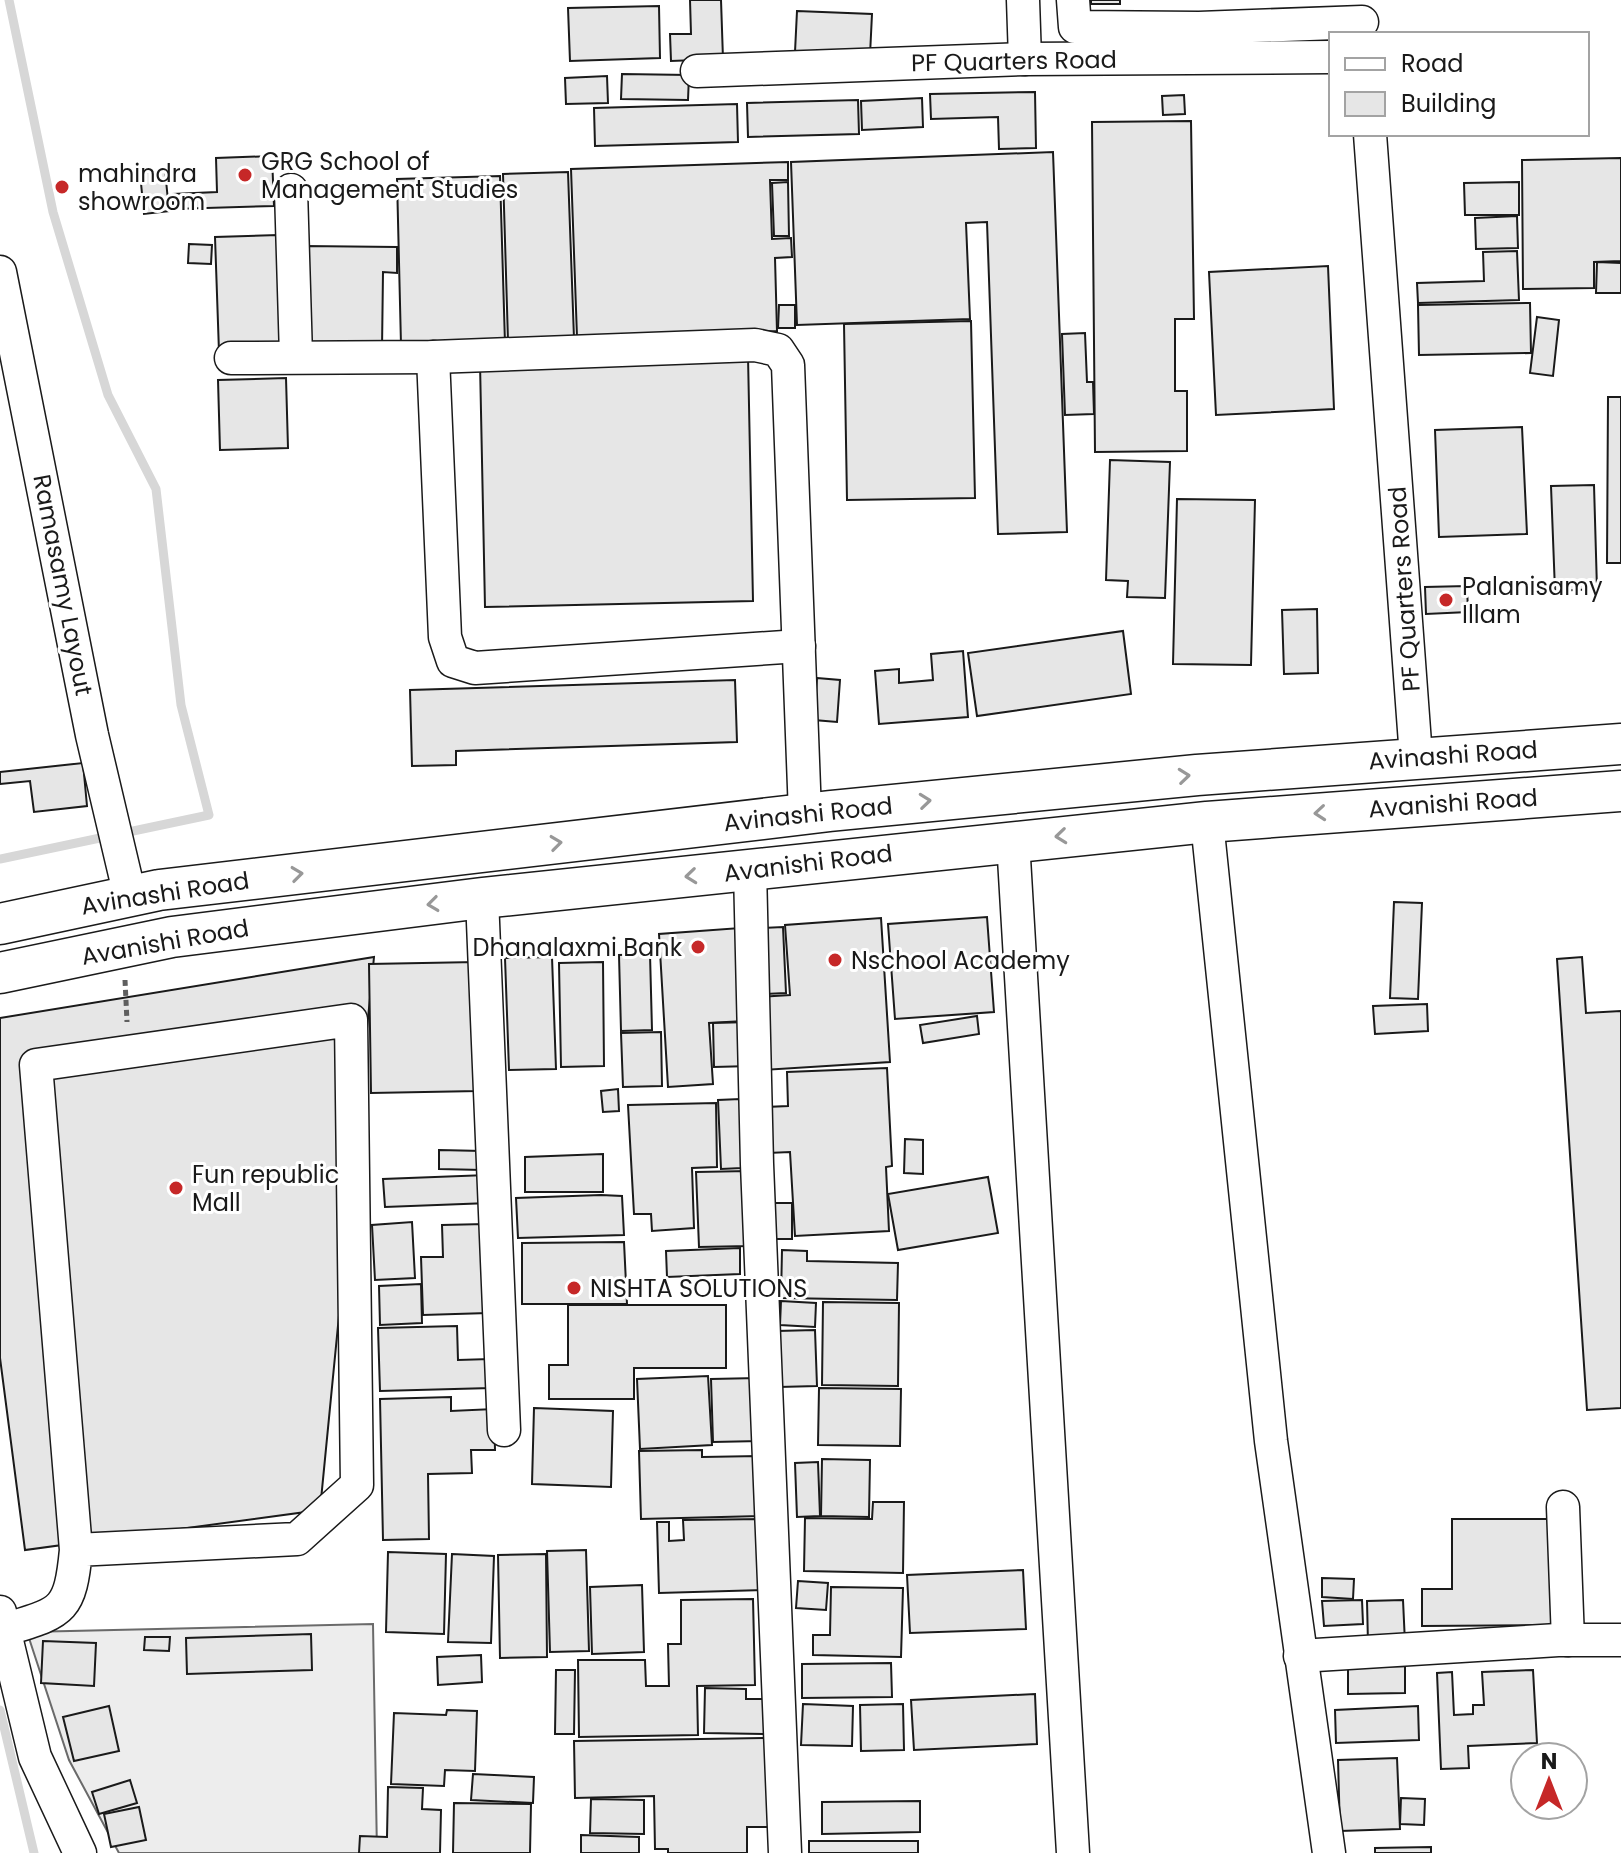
<svg xmlns="http://www.w3.org/2000/svg" width="1621" height="1853" viewBox="0 0 1621 1853" font-family="Poppins,sans-serif">
<style>
.built{fill:#ededed;stroke:#6a6a6a;stroke-width:2}
.lines{fill:none;stroke-linecap:round;stroke-linejoin:round}
.stream{stroke:#d7d7d7;stroke-width:9}
.building{fill:#e6e6e6;stroke:#1a1a1a;stroke-width:2}
.minor-casing{stroke:#1a1a1a;stroke-width:35}
.major-casing{stroke:#1a1a1a;stroke-width:43}
.path{stroke:#5f5f5f;stroke-width:5;stroke-dasharray:6 4;stroke-linecap:butt}
.minor{stroke:#fff;stroke-width:32}
.major{stroke:#fff;stroke-width:40}
.oneway{stroke:#989898}
.poi-dot{fill:#c62828;stroke:#fff;stroke-width:3}
.labels{text-anchor:middle;dominant-baseline:central;stroke-width:6;stroke-linejoin:round;paint-order:stroke}
.street-label{font-size:24px;fill:#1a1a1a;stroke:#fff}
.poi-label{font-size:24px;fill:#1a1a1a;stroke:#fff;text-anchor:start}
</style>
<rect width="100%" height="100%" fill="#fff"/>
<polygon class="built" points="373,1624 377,1853 119,1853 69,1760 27,1632"/>
<g class="lines">
<g class="stream">
<polyline points="0,859 209,815 181,705 156,489 108,395 53,212 9,0"/>
<polyline points="0,1710 34,1853"/>
</g>
</g>
<g class="building">
<polygon points="690,0 721,0 723,59 671,61 670,34 691,34"/>
<rect x="1091" y="0" width="29" height="4"/>
<polygon points="659,6 660,58 570,61 568,8"/>
<polygon points="797,11 872,14 870,55 795,52"/>
<polygon points="622,74 689,75 688,100 621,99"/>
<polygon points="607,76 608,103 566,104 565,78"/>
<polygon points="1035,92 1036,148 999,149 998,117 931,119 930,94"/>
<polygon points="1184,95 1185,114 1163,115 1162,96"/>
<polygon points="922,98 923,127 862,130 861,101"/>
<polygon points="858,100 859,134 748,137 747,103"/>
<polygon points="737,104 738,142 595,146 594,108"/>
<polygon points="1191,121 1194,319 1175,319 1175,391 1187,391 1187,451 1095,452 1092,122"/>
<polygon points="1053,152 1067,532 998,534 987,222 966,223 970,319 797,325 791,162"/>
<polygon points="272,156 274,206 173,209 173,194 217,192 216,158"/>
<polygon points="1621,158 1621,261 1594,262 1594,288 1523,289 1522,160"/>
<polygon points="788,162 788,180 770,180 772,239 791,238 792,257 775,258 777,331 577,337 571,169"/>
<polygon points="165,170 169,211 144,214 140,173"/>
<polygon points="568,172 574,338 508,341 503,174"/>
<polygon points="500,176 505,343 401,345 397,179"/>
<polygon points="788,182 789,236 774,236 772,183"/>
<polygon points="1519,182 1519,215 1465,215 1464,183"/>
<polygon points="1517,216 1518,248 1476,249 1475,218"/>
<polygon points="278,235 282,350 219,352 215,237"/>
<polygon points="189,244 212,245 211,264 188,263"/>
<polygon points="304,246 397,247 397,273 383,272 382,349 303,348"/>
<polygon points="1517,251 1519,300 1418,303 1417,283 1484,281 1483,252"/>
<polygon points="1597,262 1621,263 1621,293 1596,293"/>
<polygon points="1328,266 1334,409 1216,415 1209,272"/>
<polygon points="1530,303 1531,353 1419,355 1418,305"/>
<polygon points="779,305 795,305 795,328 778,328"/>
<polygon points="1537,317 1559,320 1553,376 1530,373"/>
<polygon points="971,321 975,498 847,500 844,324"/>
<polygon points="1085,333 1087,382 1093,382 1094,414 1065,415 1062,334"/>
<polygon points="748,356 753,601 485,607 480,363"/>
<polygon points="286,378 288,448 220,450 218,380"/>
<polygon points="1608,397 1621,397 1621,563 1607,563"/>
<polygon points="1522,427 1527,534 1439,537 1435,430"/>
<polygon points="1110,460 1170,462 1165,598 1127,597 1128,581 1106,580"/>
<polygon points="1594,485 1597,589 1555,591 1551,486"/>
<polygon points="1177,499 1255,500 1251,665 1173,664"/>
<polygon points="1467,586 1468,612 1426,614 1425,587"/>
<polygon points="1317,609 1318,673 1284,674 1282,610"/>
<polygon points="1123,631 1131,694 977,716 968,653"/>
<polygon points="963,651 968,717 879,724 875,671 899,669 899,683 933,680 931,654"/>
<polygon points="817,678 840,680 837,722 814,720"/>
<polygon points="735,680 737,742 456,751 456,765 412,766 410,690"/>
<polygon points="83,763 87,806 34,812 30,781 0,784 0,772"/>
<polygon points="1394,902 1422,903 1418,999 1390,998"/>
<polygon points="987,917 994,1012 895,1019 888,924"/>
<polygon points="881,918 890,1062 763,1070 758,997 790,995 785,925"/>
<polygon points="783,927 786,993 765,994 762,928"/>
<polygon points="740,928 745,1021 709,1023 713,1084 668,1087 659,934"/>
<polygon points="650,954 652,1030 621,1031 619,955"/>
<polygon points="374,957 320,1510 25,1550 0,1358 0,1018"/>
<polygon points="552,957 556,1069 509,1070 505,958"/>
<polygon points="1582,957 1586,1013 1621,1011 1621,1408 1587,1410 1557,959"/>
<polygon points="476,962 478,1091 371,1093 369,964"/>
<polygon points="603,962 604,1066 561,1067 559,963"/>
<polygon points="1427,1004 1428,1031 1375,1034 1373,1006"/>
<polygon points="977,1016 979,1034 923,1043 920,1025"/>
<polygon points="750,1022 751,1066 714,1067 713,1023"/>
<polygon points="661,1032 662,1086 623,1087 621,1033"/>
<polygon points="887,1068 892,1166 886,1167 889,1231 795,1236 790,1152 768,1153 766,1107 788,1106 787,1072"/>
<polygon points="618,1089 619,1111 603,1112 601,1091"/>
<polygon points="740,1099 742,1168 721,1169 718,1100"/>
<polygon points="716,1103 717,1167 692,1168 694,1228 652,1231 651,1214 634,1214 628,1105"/>
<polygon points="905,1139 923,1140 923,1174 904,1173"/>
<polygon points="439,1150 482,1151 482,1170 439,1169"/>
<polygon points="603,1154 603,1192 525,1192 525,1157"/>
<polygon points="748,1171 749,1246 699,1247 696,1172"/>
<polygon points="487,1175 489,1203 385,1207 383,1179"/>
<polygon points="988,1177 998,1233 898,1250 888,1194"/>
<polygon points="601,1195 622,1196 624,1235 518,1238 516,1198"/>
<polygon points="774,1203 792,1203 792,1239 775,1239"/>
<polygon points="412,1222 415,1278 375,1280 372,1225"/>
<polygon points="485,1224 488,1313 423,1315 421,1257 443,1257 442,1225"/>
<polygon points="624,1242 627,1304 522,1304 522,1243"/>
<polygon points="740,1248 740,1274 667,1277 666,1251"/>
<polygon points="782,1250 807,1251 807,1261 898,1263 897,1300 781,1298"/>
<polygon points="421,1284 422,1323 380,1325 379,1286"/>
<polygon points="781,1301 816,1303 815,1327 780,1325"/>
<polygon points="823,1302 899,1303 898,1386 822,1385"/>
<polygon points="568,1305 726,1305 726,1368 634,1368 634,1399 549,1399 549,1365 568,1365"/>
<polygon points="457,1326 458,1360 490,1359 491,1388 380,1391 378,1328"/>
<polygon points="815,1330 817,1386 779,1387 777,1331"/>
<polygon points="708,1376 712,1445 640,1449 637,1379"/>
<polygon points="758,1378 760,1441 713,1442 711,1379"/>
<polygon points="819,1388 901,1389 900,1446 818,1445"/>
<polygon points="451,1397 451,1411 494,1409 495,1450 471,1450 472,1473 428,1474 429,1539 383,1540 380,1399"/>
<polygon points="534,1408 613,1411 611,1487 532,1484"/>
<polygon points="702,1450 702,1457 759,1456 761,1516 641,1519 639,1451"/>
<polygon points="822,1459 870,1460 869,1517 821,1516"/>
<polygon points="818,1462 820,1516 797,1517 795,1463"/>
<polygon points="873,1502 904,1502 903,1573 804,1571 805,1518 872,1519"/>
<polygon points="764,1519 766,1590 659,1593 657,1522 669,1522 669,1541 684,1540 683,1520"/>
<polygon points="1452,1519 1553,1519 1553,1625 1422,1626 1422,1589 1452,1589"/>
<polygon points="586,1550 589,1651 550,1652 547,1551"/>
<polygon points="388,1552 446,1554 444,1634 386,1632"/>
<polygon points="452,1554 494,1556 491,1643 448,1642"/>
<polygon points="546,1554 547,1657 500,1658 498,1555"/>
<polygon points="1023,1570 1026,1629 910,1633 907,1575"/>
<polygon points="1322,1578 1354,1579 1353,1599 1322,1597"/>
<polygon points="798,1581 828,1583 826,1610 796,1608"/>
<polygon points="642,1585 644,1652 592,1654 590,1587"/>
<polygon points="831,1587 903,1588 901,1657 813,1655 813,1635 830,1635"/>
<polygon points="753,1599 755,1685 697,1686 698,1735 579,1737 578,1660 645,1660 646,1686 669,1686 668,1644 681,1644 681,1600"/>
<polygon points="1362,1600 1363,1624 1324,1626 1322,1601"/>
<polygon points="1403,1600 1405,1643 1368,1644 1367,1601"/>
<polygon points="311,1634 312,1670 187,1674 186,1638"/>
<polygon points="145,1637 170,1637 169,1651 144,1650"/>
<polygon points="43,1641 96,1643 94,1686 41,1683"/>
<polygon points="481,1655 482,1682 438,1685 437,1657"/>
<polygon points="891,1663 892,1697 802,1698 802,1664"/>
<polygon points="1405,1666 1405,1693 1348,1694 1348,1667"/>
<polygon points="556,1670 575,1670 574,1734 555,1734"/>
<polygon points="1533,1670 1537,1743 1468,1746 1469,1768 1441,1769 1437,1673 1452,1672 1454,1715 1473,1714 1473,1705 1484,1705 1482,1672"/>
<polygon points="705,1688 746,1689 746,1699 765,1699 764,1734 704,1733"/>
<polygon points="1035,1694 1037,1744 914,1750 911,1700"/>
<polygon points="803,1704 853,1706 852,1746 801,1745"/>
<polygon points="903,1704 904,1750 861,1751 860,1705"/>
<polygon points="109,1706 119,1751 74,1761 63,1717"/>
<polygon points="1418,1706 1419,1740 1336,1743 1335,1710"/>
<polygon points="447,1710 477,1711 475,1771 445,1770 444,1786 391,1784 394,1713 446,1715"/>
<polygon points="768,1738 770,1827 747,1827 747,1853 668,1853 668,1849 655,1849 654,1796 575,1798 574,1741"/>
<polygon points="1397,1758 1400,1829 1340,1831 1338,1760"/>
<polygon points="473,1774 534,1777 533,1803 471,1800"/>
<polygon points="130,1780 137,1803 99,1814 92,1792"/>
<polygon points="388,1787 423,1788 422,1809 441,1810 440,1853 359,1853 360,1836 387,1837"/>
<polygon points="1401,1798 1425,1799 1424,1825 1400,1824"/>
<polygon points="591,1799 644,1800 644,1834 590,1833"/>
<polygon points="920,1801 920,1832 822,1834 822,1802"/>
<polygon points="454,1803 531,1804 530,1853 453,1853"/>
<polygon points="139,1807 146,1840 111,1847 104,1814"/>
<polygon points="581,1835 639,1837 639,1853 581,1853"/>
<rect x="809" y="1841" width="109" height="12"/>
<polygon points="1431,1847 1431,1853 1375,1853 1375,1848"/>
</g>
<g class="lines">
<defs>
<g id="minor">
<polyline points="1023,0 1025,59"/>
<polyline points="1073,0 1075,27 1199,28 1362,22"/>
<polyline points="697,71 1025,59 1331,57"/>
<polyline points="1370,134 1416,757"/>
<polyline points="291,190 296,356"/>
<polyline points="0,272 92,735 130,896"/>
<polyline points="433,357 445,637 453,661 475,668 799,646"/>
<polyline points="231,358 433,357 755,345 778,350 788,365 805,814"/>
<polyline points="1207,822 1271,1441 1329,1853"/>
<polyline points="1013,841 1073,1853"/>
<polyline points="750,870 757,1164 785,1853"/>
<polyline points="482,898 504,1430"/>
<polyline points="1563,1507 1568,1640"/>
<polyline points="0,1612 35,1757 80,1853"/>
<path d="M4 1630C62 1612 70 1613 76 1550L36 1065 351 1020 357 1485 297 1539 76 1550"/>
<polyline points="1300,1656 1558,1640 1621,1640"/>
</g>
<g id="major">
<polyline points="0,924 159,890 830,811 1197,775 1621,744"/>
<polyline points="0,973 172,937 482,898 1207,822 1621,791"/>
</g>
</defs>
<use href="#minor" class="minor-casing"/>
<use href="#major" class="major-casing"/>
<polyline class="path" points="125,980 127,1022"/>
<use href="#minor" class="minor"/>
<use href="#major" class="major"/>
</g>
<defs><path id="oneway-chevron" d="M-2-3.5L2.5 0L-2 3.5" fill="none" stroke-width="1.6" stroke-linecap="round" stroke-linejoin="round" transform="scale(2)"/></defs>
<g class="oneway">
<use href="#oneway-chevron" transform="translate(1184 776) rotate(-6)"/>
<use href="#oneway-chevron" transform="translate(925 801) rotate(-6)"/>
<use href="#oneway-chevron" transform="translate(1320 813) rotate(175)"/>
<use href="#oneway-chevron" transform="translate(1061 836) rotate(174)"/>
<use href="#oneway-chevron" transform="translate(556 843) rotate(-7)"/>
<use href="#oneway-chevron" transform="translate(297 874) rotate(-7)"/>
<use href="#oneway-chevron" transform="translate(691 876) rotate(174)"/>
<use href="#oneway-chevron" transform="translate(433 904) rotate(173)"/>
</g>
<g class="poi-dot">
<circle cx="245" cy="175" r="8"/>
<circle cx="62" cy="187" r="8"/>
<circle cx="1446" cy="600" r="8"/>
<circle cx="698" cy="947" r="8"/>
<circle cx="835" cy="960" r="8"/>
<circle cx="176" cy="1188" r="8"/>
<circle cx="574" cy="1288" r="8"/>
</g>
<g class="labels">
<g class="street-label">
<text transform="translate(1014 61) rotate(-1)">PF Quarters Road</text>
<text transform="translate(63 585) rotate(79)">Ramasamy Layout</text>
<text transform="translate(1404 589) rotate(-94)">PF Quarters Road</text>
<text transform="translate(1453 755) rotate(-4)">Avinashi Road</text>
<text transform="translate(1453 803) rotate(-4)">Avanishi Road</text>
<text transform="translate(808 814) rotate(-6)">Avinashi Road</text>
<text transform="translate(808 863) rotate(-7)">Avanishi Road</text>
<text transform="translate(165 893) rotate(-9)">Avinashi Road</text>
<text transform="translate(165 942) rotate(-10)">Avanishi Road</text>
</g>
<g class="poi-label">
<text x="261" y="161">GRG School of<tspan x="261" dy="28">Management Studies</tspan></text>
<text x="78" y="173">mahindra<tspan x="78" dy="28">showroom</tspan></text>
<text x="1462" y="586">Palanisamy<tspan x="1462" dy="28">Illam</tspan></text>
<text x="682" y="947" text-anchor="end">Dhanalaxmi Bank</text>
<text x="851" y="960">Nschool Academy</text>
<text x="192" y="1174">Fun republic<tspan x="192" dy="28">Mall</tspan></text>
<text x="590" y="1288">NISHTA SOLUTIONS</text>
</g>
</g>
<rect x="1329" y="32" width="260" height="104" fill="#ffffff" stroke="#a3a3a3" stroke-width="2"/>
<rect x="1345" y="58" width="40" height="12" fill="#ffffff" stroke="#a3a3a3" stroke-width="2"/>
<text x="1401" y="72" font-size="24" fill="#1a1a1a">Road</text>
<rect x="1345" y="92" width="40" height="24" fill="#e6e6e6" stroke="#a3a3a3" stroke-width="2"/>
<text x="1401" y="112" font-size="24" fill="#1a1a1a">Building</text>
<g transform="translate(1549 1781)"><circle r="38" fill="#ffffff" stroke="#a3a3a3" stroke-width="2"/>
<path d="M0-6L14 30L0 20L-14 30Z" fill="#c62828"/>
<text y="-12" font-size="22" font-weight="bold" text-anchor="middle" fill="#1a1a1a">N</text>
</g>
</svg>
